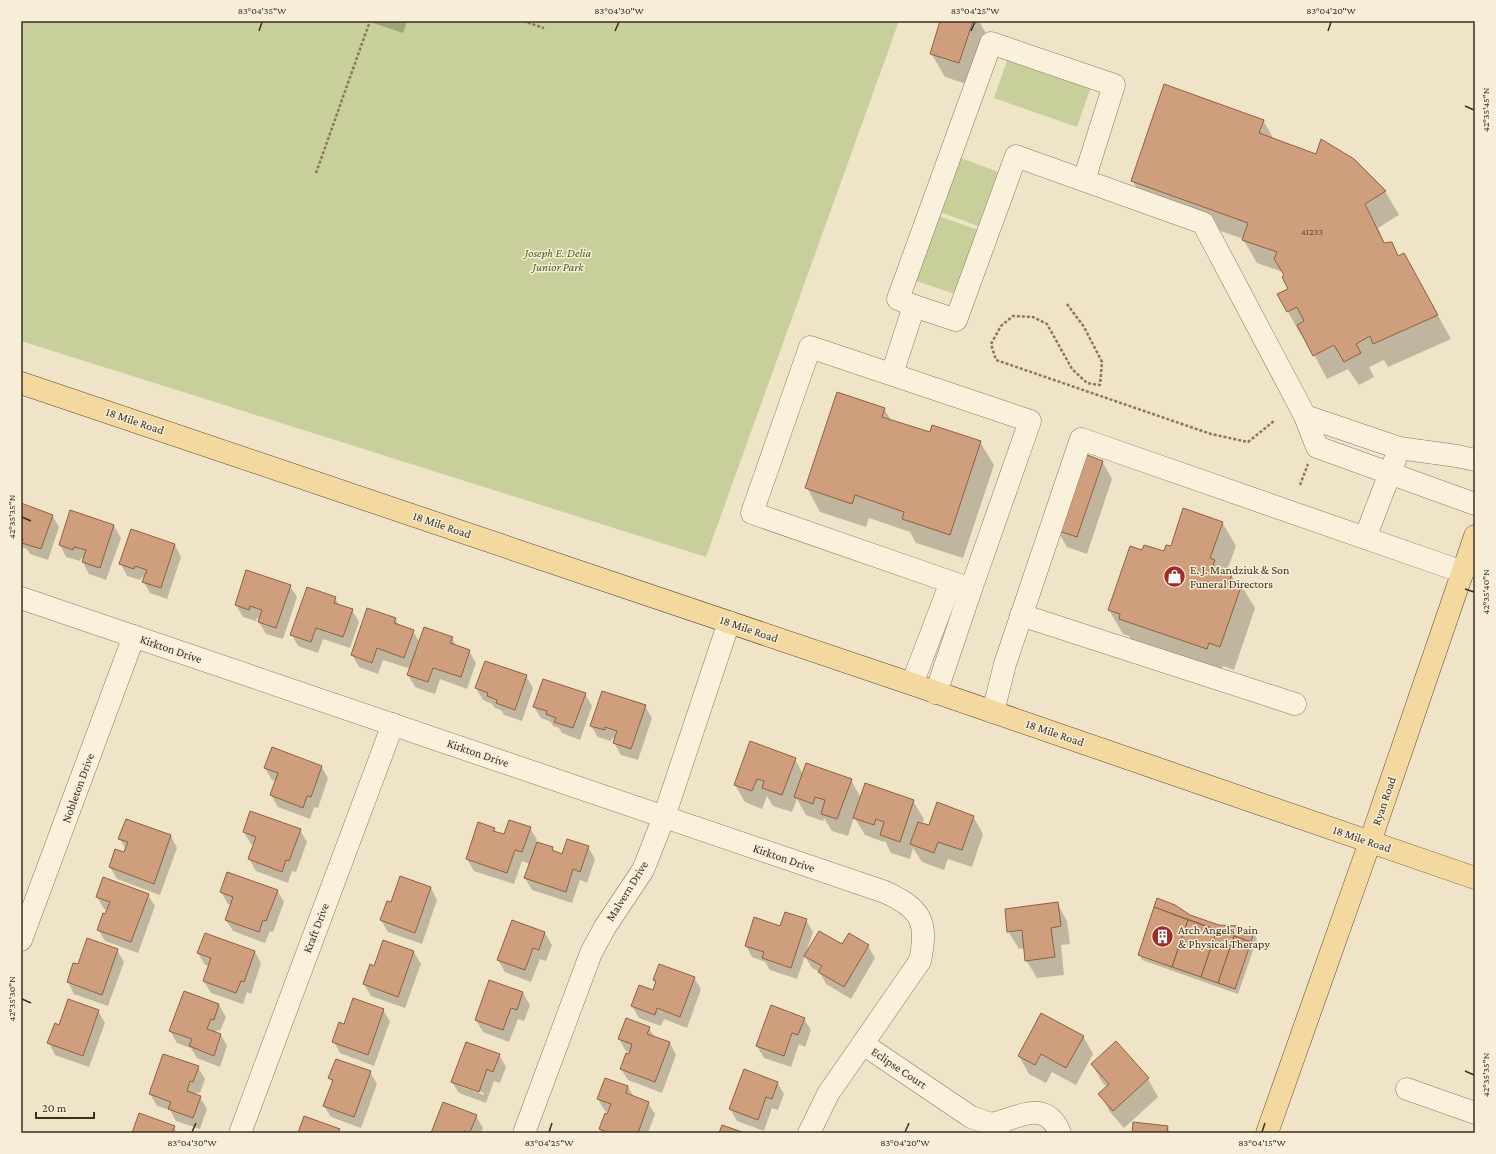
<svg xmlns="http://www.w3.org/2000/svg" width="1496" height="1154" viewBox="0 0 1496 1154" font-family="'Crimson Pro',serif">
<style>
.green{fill:#c9cf9b}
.shadow{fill:#0003;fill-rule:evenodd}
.building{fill:#cf9f7d;stroke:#8d5f41}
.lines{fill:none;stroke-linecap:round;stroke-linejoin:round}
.minor-casing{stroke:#8d765c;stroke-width:23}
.major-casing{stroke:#5b4430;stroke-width:23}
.path{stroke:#8d765c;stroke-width:2.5;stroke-dasharray:3 2;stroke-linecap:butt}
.minor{stroke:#faf1dc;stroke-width:22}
.major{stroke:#f3d9a0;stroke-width:22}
.ticks{fill:none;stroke:#3d2e20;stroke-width:1.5}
.labels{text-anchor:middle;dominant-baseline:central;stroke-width:3;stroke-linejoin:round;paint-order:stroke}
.number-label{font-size:10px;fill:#624a37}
.park-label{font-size:12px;font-style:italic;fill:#4d5a26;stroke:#f7eed8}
.street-label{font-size:12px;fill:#3d2e20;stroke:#f7eed8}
.poi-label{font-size:12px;fill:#3d2e20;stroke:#f7eed8;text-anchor:start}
.neatline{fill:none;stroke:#3d2e20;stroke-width:1.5}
.ticks-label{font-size:10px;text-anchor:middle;fill:#3d2e20}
</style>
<rect width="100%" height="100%" fill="#f0e4c8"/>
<g class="green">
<polygon points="21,21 899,21 706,557 21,341"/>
<polygon points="1011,49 1094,78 1077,127 994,98"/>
<polygon points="961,158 998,172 978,226 940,212"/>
<polygon points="939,216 978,230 955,294 916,281"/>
</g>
<g class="shadow">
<polygon points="367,21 407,21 403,33"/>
<polygon points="941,21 979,21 988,37 973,86 945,77 931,53"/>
<polygon points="1263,120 1274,140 1385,191 1399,215 1378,228 1385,244 1391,243 1399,256 1417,278 1451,339 1388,367 1384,360 1369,367 1374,377 1359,385 1348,369 1327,379 1303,334 1301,335 1288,312 1289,289 1283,272 1257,263 1243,239 1146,204 1132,180"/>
<polygon points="884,409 891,420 931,433 980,442 994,465 963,558 916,543 910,532 869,518 866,527 820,512 807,488"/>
<polygon points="1102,461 1112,479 1087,554 1067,547 1057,530"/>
<polygon points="21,504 52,515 59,527 48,560 30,554 27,549 21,547"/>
<polygon points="71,512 114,526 121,538 106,580 89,574 83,562 84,559 81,558 80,561 66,557 60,545"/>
<polygon points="1222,522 1236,546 1226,573 1231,575 1236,583 1241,585 1255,608 1234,670 1223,666 1221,672 1133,643 1129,636 1123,634 1109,610 1143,551 1164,553 1171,547"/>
<polygon points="175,545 181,557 167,599 150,593 144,582 145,578 142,577 140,580 127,576 121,564"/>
<polygon points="290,586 297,597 283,639 266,634 259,622 260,619 257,618 256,621 243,617 236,605"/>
<polygon points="335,598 340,606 352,610 359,622 350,648 323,639 318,653 298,646 292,635"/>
<polygon points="395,618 400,627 413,631 420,643 452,638 457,647 469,651 476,663 467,689 440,679 435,694 415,687 408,675 411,669 383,660 378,674 359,667 352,655"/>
<polygon points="526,676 533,688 522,721 504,715 501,710 495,708 492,704 483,700 476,688"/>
<polygon points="585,694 592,706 580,740 562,733 559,728 553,726 551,722 541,718 534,707"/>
<polygon points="645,706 652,718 638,760 621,755 614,743 616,739 612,738 611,741 598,737 591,726"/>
<polygon points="795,759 803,774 851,780 861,798 913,801 924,819 922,824 929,826 973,816 983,834 972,867 948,859 944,870 922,862 913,848 910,859 891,853 885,841 884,842 865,835 854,817 848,836 832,831 824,818 823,821 806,815 797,799 792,812 773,806 767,796 762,809 745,802 735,785"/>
<polygon points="321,766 328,778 318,808 314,807 310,819 278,807 271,795 276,781 272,780 265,768"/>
<polygon points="126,820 171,836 177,848 160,895 117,879 110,867 125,853 126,850 120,839"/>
<polygon points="494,828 497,833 505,836 530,828 537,840 536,842 552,848 555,852 563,855 588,847 595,859 587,883 580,880 572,903 532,890 525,878 530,864 522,861 514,884 474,871 467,859"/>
<polygon points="300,830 307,842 296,872 292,871 288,883 256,871 249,859 255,845 251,844 244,832"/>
<polygon points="401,878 431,888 437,900 422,944 388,932 381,920 391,904"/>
<polygon points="277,890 284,902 273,932 270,931 265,943 233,931 226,920 232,905 228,904 221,892"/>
<polygon points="148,895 155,906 138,953 105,941 98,929 108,910 104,909 97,897"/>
<polygon points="1158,900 1189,916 1219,926 1237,927 1254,933 1257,939 1238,994 1142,960 1139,954"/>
<polygon points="1057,903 1067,921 1070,944 1061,945 1064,975 1037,978 1026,960 1025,948 1019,949 1008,931"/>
<polygon points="806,920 813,932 806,953 843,946 868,946 875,958 851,999 826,984 820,972 812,968 805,956 797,979 770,970 765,962 752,957 746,946 781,927"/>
<polygon points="512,921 545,933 552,945 546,961 540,959 531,982 505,972 498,960"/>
<polygon points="384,941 414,952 421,964 405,1008 371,996 364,984 374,967"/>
<polygon points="117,950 124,962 108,1006 74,994 68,982 78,965"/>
<polygon points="255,952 261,963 251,994 247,992 243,1004 211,993 204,981 209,966 205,965 198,953"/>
<polygon points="694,978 701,989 687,1028 664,1019 661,1026 639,1018 632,1006 653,992 656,983 654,979"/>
<polygon points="490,981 523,993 530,1005 524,1021 518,1019 509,1042 483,1032 476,1020"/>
<polygon points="185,992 219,1005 226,1017 220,1031 217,1030 216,1033 221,1035 227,1046 220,1067 197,1058 191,1048 177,1043 170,1031"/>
<polygon points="383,1010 390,1021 374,1066 340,1053 334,1042 344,1025"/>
<polygon points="98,1011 105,1023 89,1067 55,1055 49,1043 59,1026"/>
<polygon points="804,1019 811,1030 805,1047 799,1044 791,1067 764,1058 757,1046"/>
<polygon points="649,1028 655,1038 670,1043 676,1055 662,1093 628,1080 621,1069 630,1053 626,1051 619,1039"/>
<polygon points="1083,1036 1093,1054 1076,1085 1052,1072 1046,1083 1029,1074 1019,1056"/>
<polygon points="1115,1043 1148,1079 1158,1097 1124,1128 1110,1112 1100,1094 1107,1087 1102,1082 1092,1064"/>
<path d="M499 1055 506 1067 500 1083 494 1081 486 1103 459 1093 452 1082ZM460 1084 484 1093V1095L460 1086Z"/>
<polygon points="198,1067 205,1079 200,1093 197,1092 196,1095 200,1097 207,1109 200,1129 176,1121 170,1110 157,1106 150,1094"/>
<polygon points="370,1072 377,1084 361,1128 331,1117 324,1106 332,1083 330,1078"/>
<polygon points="605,1079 628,1087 634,1097 648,1103 655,1114 648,1133 602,1133 600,1129 609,1112 605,1111 598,1099"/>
<polygon points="777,1082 784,1094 778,1110 772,1108 764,1131 737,1121 730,1109"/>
<polygon points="476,1116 483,1128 481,1133 433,1133"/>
<polygon points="174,1127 177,1133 133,1133"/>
<polygon points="1167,1127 1171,1133 1133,1133"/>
</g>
<g class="building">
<polygon points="940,21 973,21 959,63 930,54"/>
<polygon points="1164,84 1264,120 1259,133 1316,154 1321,139 1354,159 1386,191 1365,204 1384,243 1392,242 1398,256 1404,253 1438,315 1373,344 1370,336 1356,344 1361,353 1344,362 1334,345 1313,356 1297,325 1304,321 1297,307 1287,312 1277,294 1288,289 1282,277 1284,275 1274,259 1277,252 1242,240 1248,223 1131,181"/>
<polygon points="837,392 885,408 882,417 930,432 932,425 981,441 950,535 902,519 904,512 855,495 852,504 805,488"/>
<polygon points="1082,453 1103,461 1077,537 1056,530"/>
<polygon points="21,503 53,515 41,549 22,543 23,539 21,538"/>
<polygon points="1183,508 1223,522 1210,558 1215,560 1212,568 1232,574 1230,580 1242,584 1220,647 1209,643 1207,649 1119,619 1120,614 1108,610 1130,546 1142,550 1144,545 1164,551 1166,545 1171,546"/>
<polygon points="70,510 114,525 100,568 82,562 86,550 74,547 73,550 59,545"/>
<polygon points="131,529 175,544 161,588 142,582 147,570 135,566 134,569 119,564"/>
<polygon points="246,570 291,585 276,628 258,622 262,610 250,606 249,610 235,605"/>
<polygon points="307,587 336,597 334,603 353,609 343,637 316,628 311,642 290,635"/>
<polygon points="367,608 396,618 394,623 414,630 404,658 377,648 372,663 351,655"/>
<polygon points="424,627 453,637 450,643 470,650 461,677 433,668 428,682 407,675"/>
<polygon points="485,661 527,675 515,710 496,703 497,700 487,696 488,693 475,688"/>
<polygon points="543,679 586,693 573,728 554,722 556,718 546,714 547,711 533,707"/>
<polygon points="602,691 646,705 631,749 613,743 617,731 605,727 605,730 590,726"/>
<polygon points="750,741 796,758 782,795 762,788 764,781 757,779 752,791 734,785"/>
<polygon points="272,747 322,766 311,797 307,796 303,808 270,795 278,773 264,768"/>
<polygon points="806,763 852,779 837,819 821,814 825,800 815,797 813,804 794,797"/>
<polygon points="865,783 914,800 900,842 880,835 884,822 876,819 874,825 853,818"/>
<polygon points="937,802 974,816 962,850 938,842 934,853 910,844 918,822 929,825"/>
<polygon points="250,811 301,829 289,861 286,860 282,872 248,859 256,837 243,832"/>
<polygon points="126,819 171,835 154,884 109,867 115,849 124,852 128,842 118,839"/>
<polygon points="509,820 531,827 522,852 515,850 507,873 466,859 478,822 495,828 493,831 504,834"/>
<polygon points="567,839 589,846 580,872 573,869 566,892 524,878 537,842 553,847 552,850 562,854"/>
<polygon points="227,872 278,890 266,921 263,920 259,932 225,920 233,897 220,892"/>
<polygon points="400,876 431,887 415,933 380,920 387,901 391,902"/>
<polygon points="103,877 149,894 131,942 97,930 103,913 105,914 110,902 96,897"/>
<polygon points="1157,898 1175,905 1190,915 1219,925 1237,926 1254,932 1251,942 1154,907"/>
<polygon points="1058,902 1061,926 1051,928 1055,957 1025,961 1022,930 1007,932 1005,909"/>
<polygon points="1154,907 1188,920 1172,967 1138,955"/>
<polygon points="785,912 807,919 791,968 762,958 764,952 745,946 754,917 780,926"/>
<polygon points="512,920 545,932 539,950 533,948 525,970 497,960"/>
<polygon points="1188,920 1217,930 1201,977 1172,967"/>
<polygon points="1217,930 1234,936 1218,983 1201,977"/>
<polygon points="819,931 842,944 849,933 869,945 844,987 818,972 822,966 804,956"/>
<polygon points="205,933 255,951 244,982 241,981 236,993 203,981 211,958 197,953"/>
<polygon points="1234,936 1251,942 1235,989 1218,983"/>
<polygon points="87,938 118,949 102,995 67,982 73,963 78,964"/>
<polygon points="383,940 414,951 398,997 363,984 370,964 374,966"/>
<polygon points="659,964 695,977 680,1017 657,1008 655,1015 631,1006 639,985 653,990 656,981 653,980"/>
<polygon points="489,980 523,992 517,1010 511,1008 503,1030 475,1020"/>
<polygon points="184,991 219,1004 214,1020 211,1019 207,1029 221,1034 214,1056 189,1046 192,1039 169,1031"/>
<polygon points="353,998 384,1009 368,1055 332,1042 339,1022 344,1024"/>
<polygon points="68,999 99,1010 83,1056 47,1043 55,1023 59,1025"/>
<polygon points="771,1005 805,1018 798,1035 792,1033 784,1056 756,1046"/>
<polygon points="1041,1013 1084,1036 1066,1068 1041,1054 1035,1065 1018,1056"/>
<polygon points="626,1018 650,1027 647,1034 670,1042 655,1082 620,1069 626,1053 629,1054 632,1044 618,1039"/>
<polygon points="1116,1041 1149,1078 1113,1111 1098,1094 1109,1084 1091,1064"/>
<polygon points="466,1042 500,1054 493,1072 487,1069 479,1092 451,1082"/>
<polygon points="163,1054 199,1066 193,1082 190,1081 187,1091 201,1096 193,1118 168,1109 171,1102 149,1094"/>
<polygon points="336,1059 371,1071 354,1117 323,1106 333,1080 328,1078"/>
<polygon points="744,1069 778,1082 772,1099 766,1097 758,1120 729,1109"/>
<polygon points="605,1078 628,1086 626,1093 649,1102 638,1133 610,1133 599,1129 605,1113 607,1114 611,1104 597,1099"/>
<polygon points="443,1102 477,1115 470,1132 464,1131 463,1133 431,1133"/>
<polygon points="139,1113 175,1126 172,1133 132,1133"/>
<polygon points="304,1116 340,1129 338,1133 298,1133"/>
<polygon points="1133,1122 1168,1126 1167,1133 1132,1133"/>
<polygon points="722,1125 745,1133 719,1133"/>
</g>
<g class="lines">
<defs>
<g id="minor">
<polyline points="914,306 898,299 991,43 1114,85 1084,180"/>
<polygon points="810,347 1030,421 971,589 752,513"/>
<polyline points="892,374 914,306 956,320 1016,156 1203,223 1305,416 1317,447 1475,504"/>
<polyline points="1305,416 1399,448 1457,456 1475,460"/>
<polyline points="1365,538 1395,460"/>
<path d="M21 598 885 892C922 909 928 922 920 961L828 1094 809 1133"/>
<polyline points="1021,615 1295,704"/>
<polyline points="912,684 951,582"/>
<polyline points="936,693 971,589"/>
<polyline points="993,712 1005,664 1081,439 1463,572"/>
<polyline points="21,940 134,636"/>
<polyline points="863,1044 971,1117 991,1124 999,1133"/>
<polyline points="1407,1089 1475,1113"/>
<path d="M991 1124C1018 1119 1045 1097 1060 1133"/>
<polyline points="240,1133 393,724"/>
<polyline points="524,1133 591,953 605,927 643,870 664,817 729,622"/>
</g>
<g id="major">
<polyline points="21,383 912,684 1475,878"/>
<polyline points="1267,1133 1370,842 1475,536"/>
</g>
</defs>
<use href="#minor" class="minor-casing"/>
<use href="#major" class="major-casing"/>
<g class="path">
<polyline points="523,21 544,28"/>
<polyline points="316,173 370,21"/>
<polyline points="1067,304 1084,327 1102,362 1100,385 1087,383 1072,369 1047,324 1033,317 1013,316 1001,326 991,344 996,360 1211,434 1248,442 1274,421"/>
<polyline points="1300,485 1308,464"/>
</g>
<use href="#minor" class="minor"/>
<use href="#major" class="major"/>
</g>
<path class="ticks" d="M259 31 262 22M615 31 619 22M971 31 975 22M1328 31 1331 22M1465 106 1474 110M22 517 31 521M1465 589 1474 592M22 999 31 1003M1465 1071 1474 1075M192 1132 196 1123M549 1132 552 1123M905 1132 909 1123M1262 1132 1265 1123"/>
<defs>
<symbol id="shop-disc" viewBox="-11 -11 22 22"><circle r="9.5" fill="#9e2a2b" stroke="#f7eed8"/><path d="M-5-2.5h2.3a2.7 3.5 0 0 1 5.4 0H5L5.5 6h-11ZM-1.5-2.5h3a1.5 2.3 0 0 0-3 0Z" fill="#fff"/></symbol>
<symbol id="building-disc" viewBox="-11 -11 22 22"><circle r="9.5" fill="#9e2a2b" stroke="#f7eed8"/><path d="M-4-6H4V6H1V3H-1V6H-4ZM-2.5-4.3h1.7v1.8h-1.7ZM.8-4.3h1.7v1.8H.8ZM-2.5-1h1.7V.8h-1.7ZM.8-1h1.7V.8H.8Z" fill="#fff"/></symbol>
</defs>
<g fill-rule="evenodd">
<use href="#shop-disc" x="1162" y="564" width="25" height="25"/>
<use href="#building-disc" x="1150" y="924" width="25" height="25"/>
</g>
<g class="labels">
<g class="number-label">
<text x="1312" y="231">41233</text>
</g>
<g class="park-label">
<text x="558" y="253">Joseph E. Delia<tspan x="558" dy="14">Junior Park</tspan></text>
</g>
<g class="street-label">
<text transform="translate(135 421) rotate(19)">18 Mile Road</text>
<text transform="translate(442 525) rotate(19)">18 Mile Road</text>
<text transform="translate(749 629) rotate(19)">18 Mile Road</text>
<text transform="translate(171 649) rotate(19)">Kirkton Drive</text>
<text transform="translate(1055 733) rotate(19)">18 Mile Road</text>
<text transform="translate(478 753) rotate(19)">Kirkton Drive</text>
<text transform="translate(78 788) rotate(-70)">Nobleton Drive</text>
<text transform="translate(1384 801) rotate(-71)">Ryan Road</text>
<text transform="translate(1362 839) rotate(19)">18 Mile Road</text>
<text transform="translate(784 858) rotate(19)">Kirkton Drive</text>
<text transform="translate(627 891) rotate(-58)">Malvern Drive</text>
<text transform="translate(316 928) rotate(-69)">Kraft Drive</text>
<text transform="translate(899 1068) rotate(34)">Eclipse Court</text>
</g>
<g class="poi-label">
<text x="1190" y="570">E. J. Mandziuk &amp; Son<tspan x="1190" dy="14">Funeral Directors</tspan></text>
<text x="1178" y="930">Arch Angels Pain<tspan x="1178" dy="14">&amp; Physical Therapy</tspan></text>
</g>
</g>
<rect width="1496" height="1154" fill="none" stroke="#f7eed8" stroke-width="44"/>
<path d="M36 1112v6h58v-6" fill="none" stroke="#3d2e20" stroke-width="2"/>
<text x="42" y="1112" font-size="12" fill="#3d2e20" stroke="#f7eed8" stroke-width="3" paint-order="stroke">20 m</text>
<rect x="22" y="22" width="1452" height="1110" class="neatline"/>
<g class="ticks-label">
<text x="262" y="14">83°04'35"W</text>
<text x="619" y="14">83°04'30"W</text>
<text x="975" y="14">83°04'25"W</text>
<text x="1331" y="14">83°04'20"W</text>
<text transform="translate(1485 110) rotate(-90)" y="4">42°35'45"N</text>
<text transform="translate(11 517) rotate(-90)" y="4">42°35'35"N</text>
<text transform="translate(1485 592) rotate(-90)" y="4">42°35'40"N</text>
<text transform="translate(11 999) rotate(-90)" y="4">42°35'30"N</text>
<text transform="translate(1485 1075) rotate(-90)" y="4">42°35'35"N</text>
<text x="192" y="1146">83°04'30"W</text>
<text x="549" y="1146">83°04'25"W</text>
<text x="905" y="1146">83°04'20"W</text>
<text x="1262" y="1146">83°04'15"W</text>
</g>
</svg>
